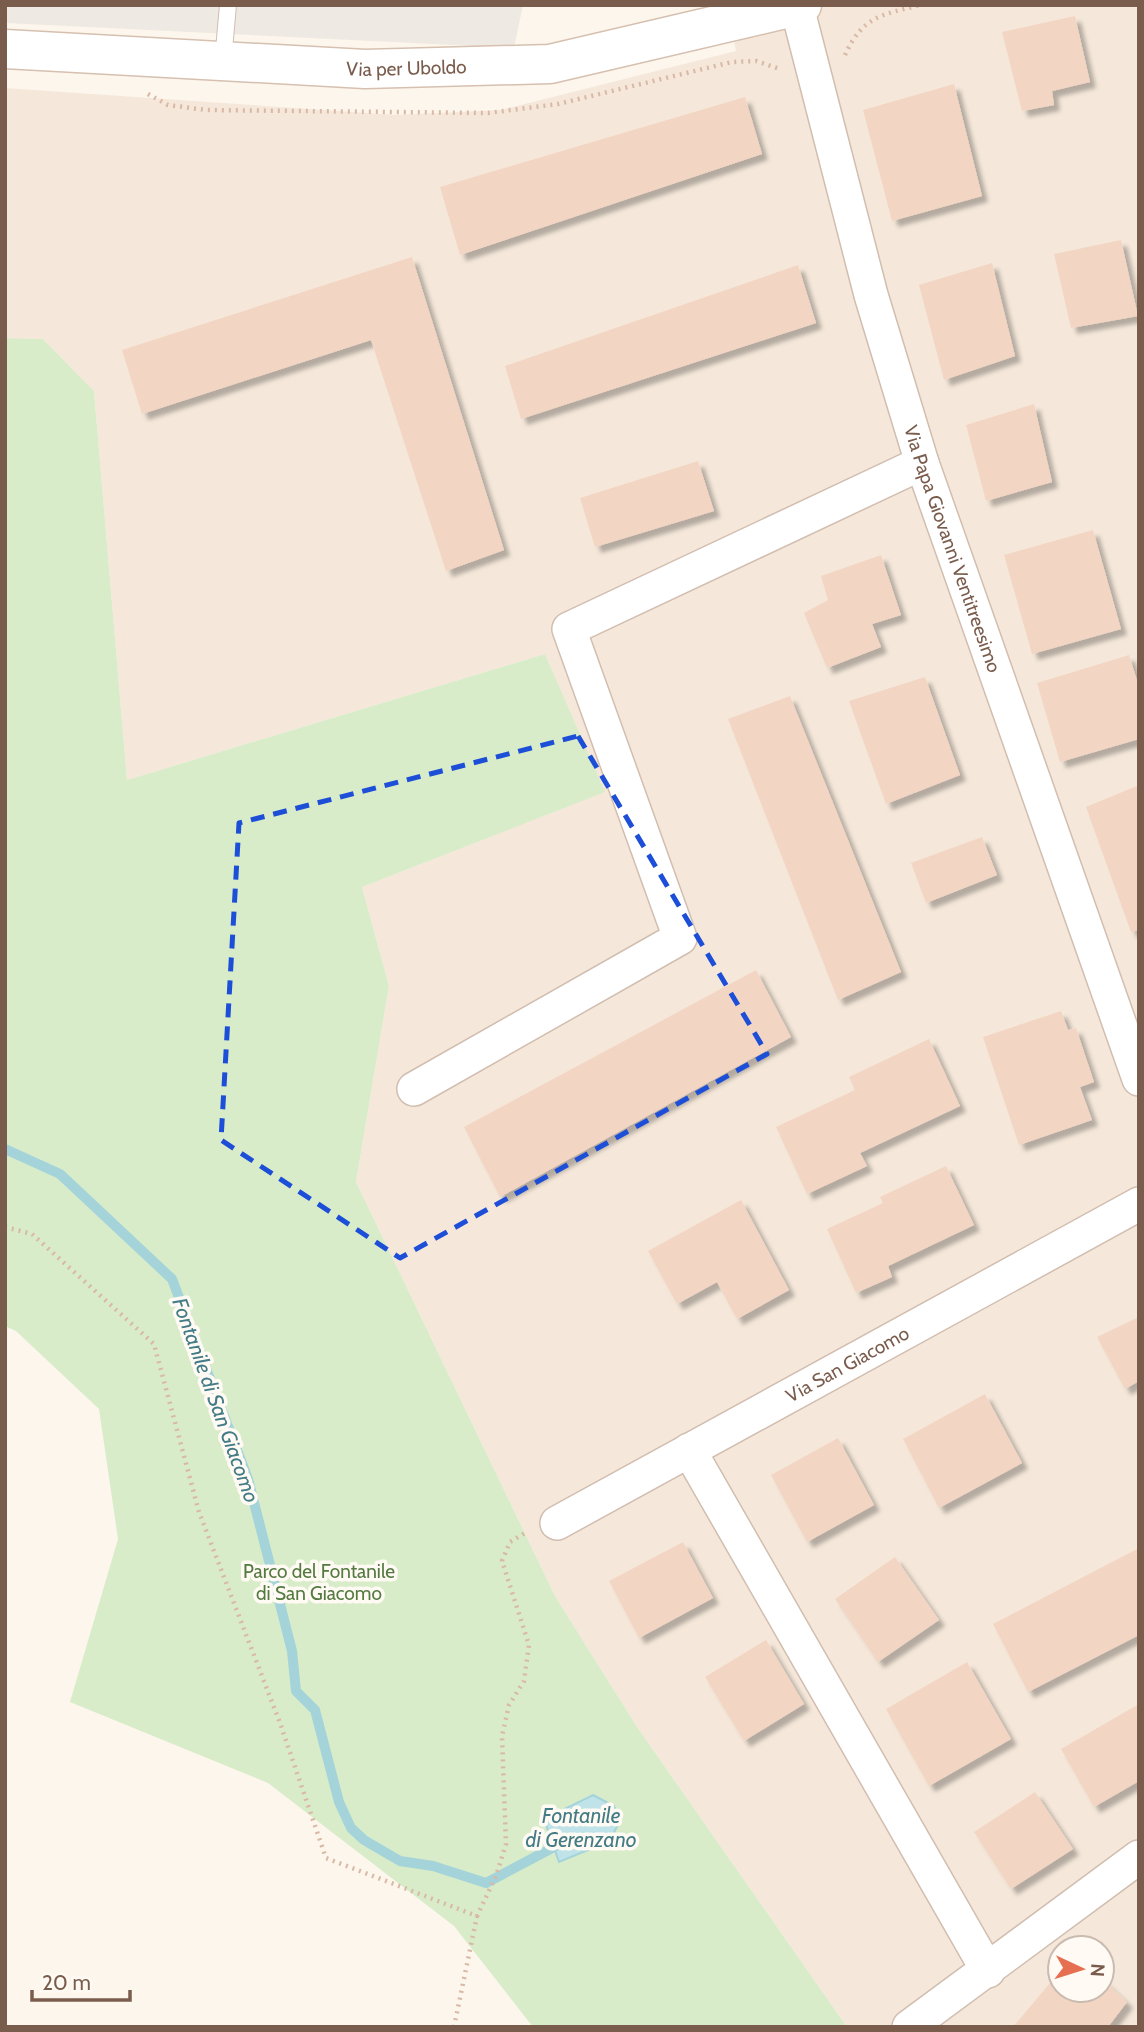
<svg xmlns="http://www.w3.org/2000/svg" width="1144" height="2032" viewBox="0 0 1144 2032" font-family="Cabin,sans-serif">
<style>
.residential{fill:#f5e8da;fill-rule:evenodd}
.industrial{fill:#efe9e4}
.green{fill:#d8ecc9}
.water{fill:#bfe3e8;stroke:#a5d3da;stroke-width:2}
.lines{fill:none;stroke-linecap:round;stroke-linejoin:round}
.stream{stroke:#a5d3da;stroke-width:10}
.building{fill:#f3d5c3;filter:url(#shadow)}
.lane-casing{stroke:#d1beb0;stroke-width:18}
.street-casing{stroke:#d1beb0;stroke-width:36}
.secondary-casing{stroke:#d6c0b0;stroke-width:41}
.path{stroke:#d9b8a5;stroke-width:4.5;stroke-dasharray:2 5;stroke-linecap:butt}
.lane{stroke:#fff;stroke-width:16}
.street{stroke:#fff;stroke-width:33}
.secondary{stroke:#fff;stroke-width:38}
.marked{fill:none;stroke:#1d4ed8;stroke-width:5;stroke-dasharray:14 9;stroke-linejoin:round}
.labels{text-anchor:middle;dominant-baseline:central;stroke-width:7;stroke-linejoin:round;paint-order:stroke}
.street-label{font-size:19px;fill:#7a5c4d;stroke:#fffaf3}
.park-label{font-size:19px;fill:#537a41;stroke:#fffaf3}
.water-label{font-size:21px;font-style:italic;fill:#437c86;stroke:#fffaf3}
</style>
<defs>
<filter id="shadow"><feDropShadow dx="6" dy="6" stdDeviation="2" flood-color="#0004"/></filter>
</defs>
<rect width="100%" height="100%" fill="#fdf6ec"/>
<path class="residential" d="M727 5H1139V2027H847L637 1727 555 1596 356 1182 389 986 362 887 604 792 545 654 127 780 94 391 43 339 5 338V88L396 115 501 110 736 51ZM1060 1948H1102V1990H1060Z"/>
<polygon class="industrial" points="5,5 523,5 514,48 5,23"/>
<polygon class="green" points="5,338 43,339 94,391 127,780 545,654 605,792 362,887 389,986 356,1182 555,1596 637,1727 847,2027 533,2027 454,1926 268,1783 70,1702 118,1539 99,1409 16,1331 5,1326"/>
<polygon class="water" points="593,1795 614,1806 620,1820 610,1841 559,1862 544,1819"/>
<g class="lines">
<polyline class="stream" points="5,1149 60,1174 172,1279 248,1479 292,1651 296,1691 315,1710 339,1802 351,1828 364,1840 400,1861 433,1866 486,1883 554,1847"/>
</g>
<g class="building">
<polygon points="1075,16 1090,82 1052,91 1054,105 1022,111 1002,32"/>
<polygon points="954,84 982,196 892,221 863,110"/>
<polygon points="745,97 762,154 460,255 440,187"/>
<polygon points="1121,240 1138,316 1071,328 1054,254"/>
<polygon points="412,257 504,550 446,571 371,340 142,414 122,350"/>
<polygon points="992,263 1015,356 944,380 919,285"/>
<polygon points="798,265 816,323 521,419 505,366"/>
<polygon points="1034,404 1052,482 986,501 966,425"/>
<polygon points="698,461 714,511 595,547 580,498"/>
<polygon points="1093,530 1121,629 1032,654 1004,555"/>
<polygon points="881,555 901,615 872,624 881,647 827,668 804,613 828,600 821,576"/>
<polygon points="1129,655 1139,687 1139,739 1060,762 1037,683"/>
<polygon points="925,677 960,775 886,804 849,701"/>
<polygon points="790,696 901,972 838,1000 728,719"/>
<polygon points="1139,785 1139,930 1131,932 1086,807"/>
<polygon points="982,837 997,875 926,903 911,863"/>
<polygon points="756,970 791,1037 500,1197 464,1127"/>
<polygon points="1061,1011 1068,1030 1076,1028 1094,1082 1080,1087 1092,1120 1019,1145 983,1037"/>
<polygon points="929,1039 960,1106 860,1153 867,1166 807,1194 776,1127 855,1090 849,1077"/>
<polygon points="946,1166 974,1225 888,1266 892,1277 856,1293 827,1229 883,1203 880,1197"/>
<polygon points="741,1200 789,1290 737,1319 717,1282 677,1304 648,1251"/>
<polygon points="1139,1317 1139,1381 1125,1389 1097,1337"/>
<polygon points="985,1394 1022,1463 939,1508 903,1439"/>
<polygon points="838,1438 874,1505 807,1542 771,1475"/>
<polygon points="683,1542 713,1598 639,1638 609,1581"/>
<polygon points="1139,1548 1139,1635 1028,1692 993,1624"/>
<polygon points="895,1557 939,1620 878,1662 835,1599"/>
<polygon points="766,1640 804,1704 744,1741 705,1677"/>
<polygon points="967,1662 1011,1739 929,1786 886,1709"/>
<polygon points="1139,1704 1139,1781 1094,1807 1061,1749"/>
<polygon points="1035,1792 1073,1849 1011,1889 974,1832"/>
<polygon points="1060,1971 1060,1990 1102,1990 1102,1979 1127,2002 1108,2027 1013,2027"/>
</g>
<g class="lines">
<defs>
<polyline id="lane" points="223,61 228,5"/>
<g id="street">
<path id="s1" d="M797 7 871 295 922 463 1139 1079"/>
<polyline points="414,1089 680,938 569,629 922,463"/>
<polyline points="689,1450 988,1971"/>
<path id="s2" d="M557 1523 1139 1204"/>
<polyline points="909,2027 1139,1857"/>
</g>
<g id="secondary">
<path id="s3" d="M5 49 365 69 550 64 802 5"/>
</g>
</defs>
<use href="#lane" class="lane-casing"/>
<use href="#street" class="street-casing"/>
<use href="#secondary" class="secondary-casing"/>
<g class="path">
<path d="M845 55C863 16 881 15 920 5"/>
<polyline points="148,94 168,105 206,110 488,113 558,104 732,62 756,61 780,69"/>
<polyline points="5,1227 32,1234 154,1344 199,1512 280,1723 326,1858 477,1916 496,1876 506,1844 502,1736 509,1705 524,1681 529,1645 502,1561 510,1542 525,1533"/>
<polyline points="454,2027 477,1916"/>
</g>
<use href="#lane" class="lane"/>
<use href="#street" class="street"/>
<use href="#secondary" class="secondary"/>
</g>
<path class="marked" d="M578 736 767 1054 400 1258 221 1140 239 823Z"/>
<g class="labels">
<g class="street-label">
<text stroke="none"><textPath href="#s3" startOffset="402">Via per Uboldo</textPath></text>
<text stroke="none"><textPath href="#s1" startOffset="564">Via Papa Giovanni Ventitreesimo</textPath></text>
<text stroke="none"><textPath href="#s2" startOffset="331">Via San Giacomo</textPath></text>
</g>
<g class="park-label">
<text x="319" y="1571">Parco del Fontanile<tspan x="319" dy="22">di San Giacomo</tspan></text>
</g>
<g class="water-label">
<text transform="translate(216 1400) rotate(70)">Fontanile di San Giacomo</text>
<text x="581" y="1815">Fontanile<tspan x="581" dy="24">di Gerenzano</tspan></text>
</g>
</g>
<rect width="1144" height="2032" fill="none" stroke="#7a5c4d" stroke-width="14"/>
<g transform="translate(1081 1969) rotate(94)"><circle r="33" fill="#fffaf3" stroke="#cabbb1" stroke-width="2"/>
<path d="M0-5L12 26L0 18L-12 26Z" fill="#e76f51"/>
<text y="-10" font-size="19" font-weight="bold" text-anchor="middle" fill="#7a5c4d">N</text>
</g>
<path d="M32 1990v10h98v-10" fill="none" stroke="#7a5c4d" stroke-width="3.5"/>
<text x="42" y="1990" font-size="21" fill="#7a5c4d" stroke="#fffaf3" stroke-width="5" paint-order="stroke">20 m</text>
</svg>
